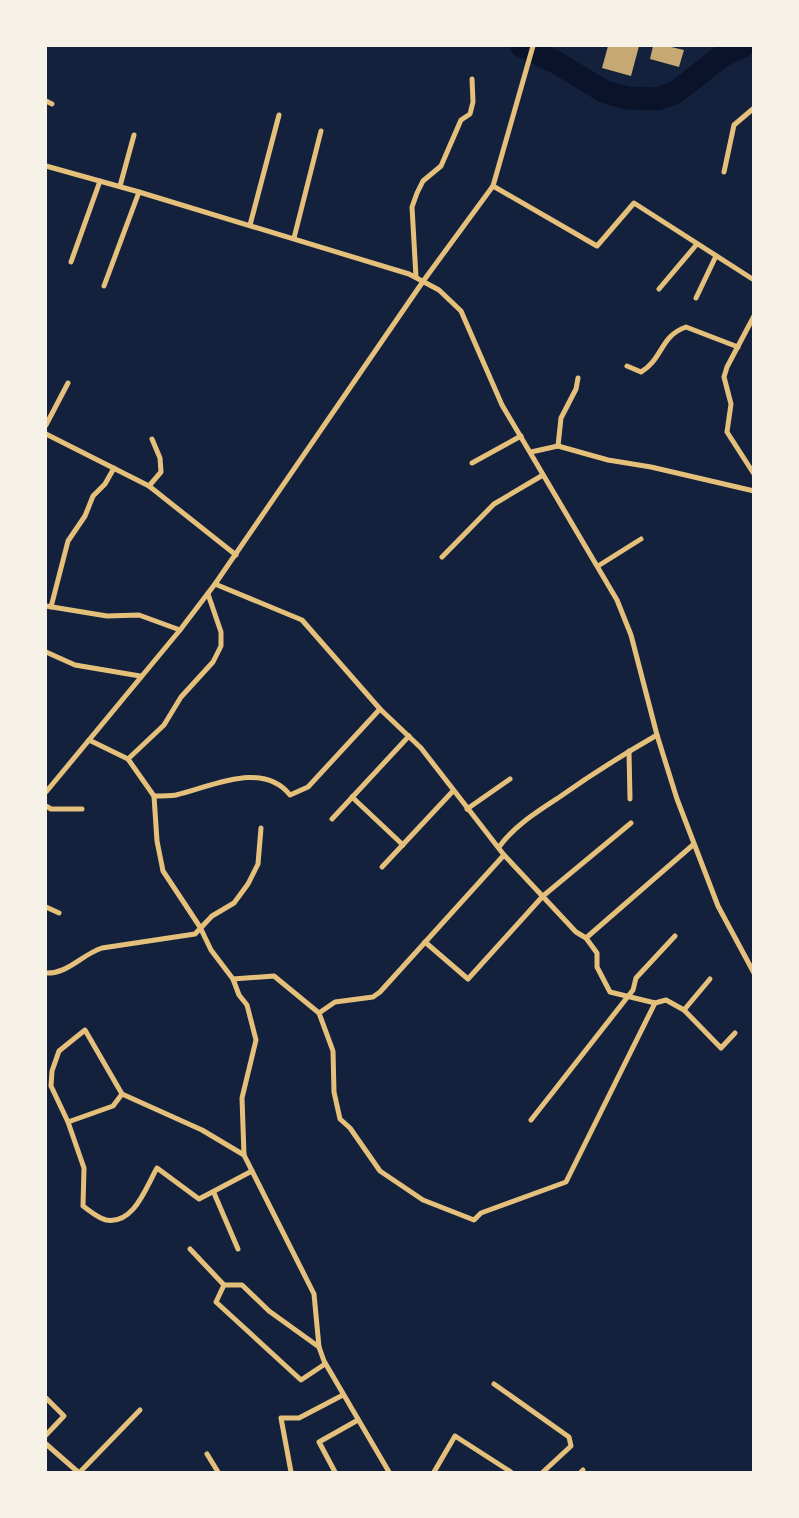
<svg xmlns="http://www.w3.org/2000/svg" width="799" height="1518" viewBox="0 0 799 1518" font-family="Bitter,serif">
<style>
.lines{fill:none;stroke-linecap:round;stroke-linejoin:round}
.river{stroke:#0b132b;stroke-width:23}
.building{fill:#c6a872}
.minor{stroke:#e5c07b;stroke-width:5}
</style>
<rect width="100%" height="100%" fill="#14213d"/>
<g class="lines">
<polyline class="river" points="522,46 557,63 605,92 627,98 658,99 676,92 722,56 743,46"/>
</g>
<g class="building">
<polygon points="608,46 639,46 631,76 602,68"/>
<polygon points="653,46 667,46 684,50 679,67 650,59"/>
</g>
<g class="lines">
<g class="minor">
<polyline points="46,101 52,104"/>
<polyline points="46,166 139,192 409,274 439,290 461,311 502,405 617,600 631,635 657,735 677,799 718,906 754,973"/>
<polyline points="724,172 734,125 754,108"/>
<polyline points="120,186 134,135"/>
<polyline points="493,186 597,246 634,203 754,280"/>
<polyline points="250,225 279,115"/>
<polyline points="294,238 321,131"/>
<polyline points="71,262 100,181"/>
<polyline points="416,277 412,207 417,193 423,181 441,166 461,120 470,114 473,102 472,79"/>
<polyline points="104,286 139,192"/>
<polyline points="659,289 697,244"/>
<polyline points="696,298 716,256"/>
<polyline points="754,316 727,367 724,377 731,404 727,432 754,474"/>
<path d="M627 366 641 372C663 359 660 336 686 327L738 347"/>
<polyline points="46,425 68,383"/>
<polyline points="46,434 149,486 236,555"/>
<polyline points="558,446 561,418 576,389 578,378"/>
<polyline points="531,452 558,446 608,460 651,467 754,491"/>
<polyline points="472,463 521,436"/>
<polyline points="149,486 161,472 160,458 152,439"/>
<polyline points="442,557 494,504 543,475"/>
<polyline points="598,566 641,539"/>
<polyline points="215,584 302,620 380,709 421,748 504,855 576,932 586,938 597,953 597,967 610,992 655,1003 666,1000 684,1010 721,1048 735,1033"/>
<polyline points="46,606 107,616 139,615 180,630"/>
<polyline points="51,607 68,541 85,516 93,496 105,484 114,468"/>
<polyline points="46,652 75,665 140,676"/>
<polyline points="89,740 128,759 154,796 157,841 163,871 200,927 211,950 233,979 239,995 247,1005 256,1040 242,1098 244,1155 314,1294 319,1347 324,1361 389,1472"/>
<polyline points="629,751 630,799"/>
<polyline points="128,759 164,725 181,697 213,662 221,646 221,632 208,594"/>
<polyline points="46,792 180,630 215,584 424,280 493,186 533,46"/>
<path d="M154 796C162 796 169 796 176 795 211 787 262 760 290 795L308 787 380 709"/>
<polyline points="352,797 403,845"/>
<polyline points="46,806 51,809 82,809"/>
<polyline points="467,809 510,779"/>
<polyline points="332,819 409,736"/>
<path d="M499 847C515 825 538 811 561 796 592 774 624 754 657 735"/>
<polyline points="382,867 453,791"/>
<polyline points="46,907 59,913"/>
<polyline points="586,938 694,844"/>
<polyline points="425,942 468,979 543,896 631,823"/>
<path d="M46 973C68 974 81 955 102 948L195 934 212 916 234 903 248 884 258 864 261 828"/>
<polyline points="233,979 274,976 319,1013 335,1002 373,997 380,992 504,855"/>
<polyline points="684,1010 710,979"/>
<polyline points="319,1013 333,1051 334,1092 340,1119 350,1128 380,1171 423,1200 474,1220 481,1213 566,1182 655,1003"/>
<polyline points="531,1120 633,990 636,978 675,936"/>
<polyline points="68,1122 113,1106 122,1094"/>
<path d="M244 1155 202 1130 122 1094 85 1030 59 1051 52 1071 51 1086 68 1122 84 1168 83 1206C90 1211 98 1218 106 1220 134 1225 146 1187 157 1168L199 1199 252 1171"/>
<polyline points="214,1193 238,1249"/>
<polyline points="190,1249 224,1285"/>
<polyline points="319,1347 269,1311 242,1285 224,1285 216,1302 301,1380 325,1364"/>
<polyline points="494,1384 569,1437 571,1446 543,1472"/>
<polyline points="46,1398 64,1416 46,1435"/>
<polyline points="46,1444 78,1472"/>
<polyline points="207,1454 218,1472"/>
<polyline points="80,1472 140,1410"/>
<polyline points="291,1472 281,1418 299,1418 343,1395"/>
<polyline points="335,1472 319,1442 358,1420"/>
<polyline points="434,1472 455,1436 511,1472"/>
<polyline points="581,1472 583,1470"/>
</g>
</g>
<rect width="799" height="1518" fill="none" stroke="#f6f1e7" stroke-width="94"/>
</svg>
